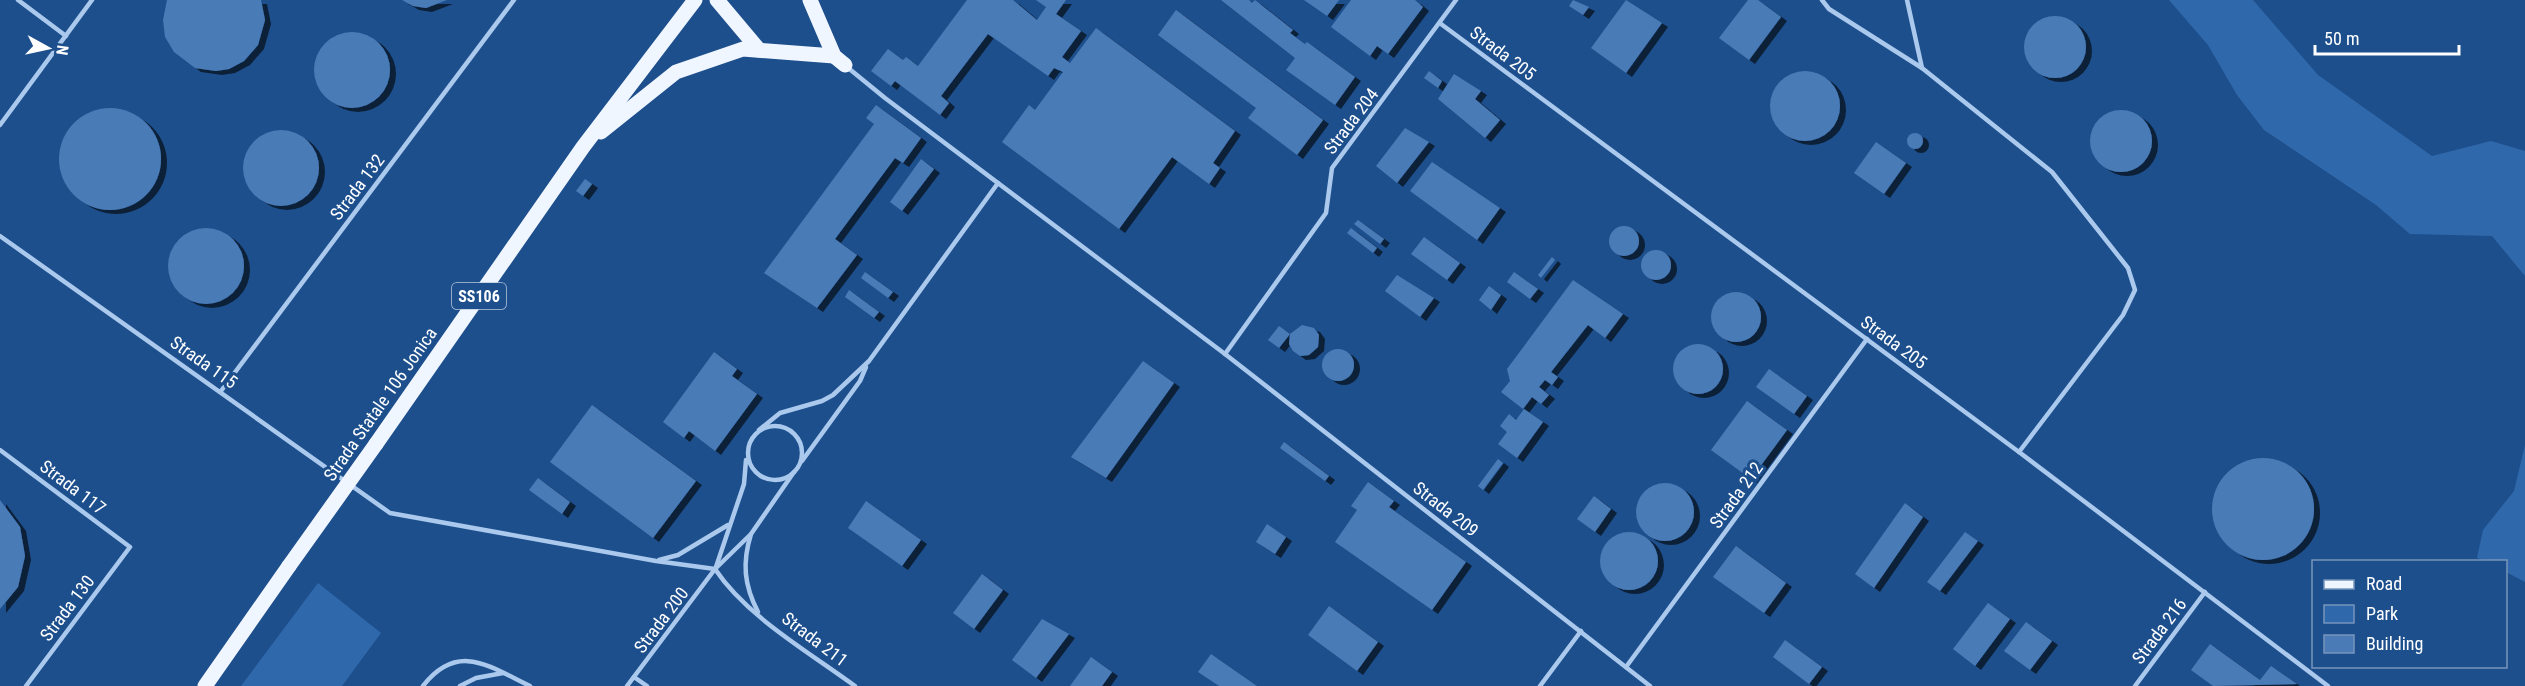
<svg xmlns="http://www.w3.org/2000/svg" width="2525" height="686" viewBox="0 0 2525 686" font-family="'Roboto Condensed',sans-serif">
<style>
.green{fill:#3069ab}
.building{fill:#4a7bb7;filter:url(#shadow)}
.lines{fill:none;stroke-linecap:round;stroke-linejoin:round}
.lane{stroke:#aac9ed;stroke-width:4.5}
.primary{stroke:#f0f6ff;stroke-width:15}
.primary-bridge{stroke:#f0f6ff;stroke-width:15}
.labels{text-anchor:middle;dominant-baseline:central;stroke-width:6;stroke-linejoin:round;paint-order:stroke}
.shield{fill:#1d4f8d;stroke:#bbcadd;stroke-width:1.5}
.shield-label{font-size:16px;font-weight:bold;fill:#fff}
.street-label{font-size:18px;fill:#fff;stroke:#1d4f8d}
</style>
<defs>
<filter id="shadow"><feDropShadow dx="6" dy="4" stdDeviation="0" flood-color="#0009"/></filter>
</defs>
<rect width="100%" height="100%" fill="#1d4f8d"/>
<g class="green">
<polygon points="2169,0 2253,0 2318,75 2432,156 2491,141 2525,151 2525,276 2492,236 2410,234 2376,205 2264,130 2237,95 2208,45"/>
<polygon points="2525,445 2525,582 2506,572 2506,562 2485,561 2477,558 2483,530 2514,491"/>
<polygon points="318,583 381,633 342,686 241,686"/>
</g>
<g class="building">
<polygon points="167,0 261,0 265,20 258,45 244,61 229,69 216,71 195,68 174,52 165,37 163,20"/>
<polygon points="402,0 447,0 426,8 413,6"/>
<polygon points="967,0 1013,0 1037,20 1046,7 1036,0 1066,0 1056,14 1081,31 1062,57 1070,63 1096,28 1235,131 1213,163 1220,168 1209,184 1172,157 1119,229 1002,142 1029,105 1035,110 1063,72 1054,68 1048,76 988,34 941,96 949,103 940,115 895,81 891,86 871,71 888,49 903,60 906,57 918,66"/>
<polygon points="1221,0 1249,0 1252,3 1255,0 1293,30 1290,33 1305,44 1307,42 1355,77 1335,105 1286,70 1295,58"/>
<polygon points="1304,0 1339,0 1327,16"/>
<polygon points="1351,0 1415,0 1423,7 1388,54 1377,46 1370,56 1331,27"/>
<polygon points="1573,0 1589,7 1583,15 1569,6"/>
<polygon points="1626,0 1662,23 1626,73 1591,48"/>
<polygon points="1748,0 1758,0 1781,17 1749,60 1719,38"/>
<polygon points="1176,10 1323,120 1297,155 1248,118 1256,108 1158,35"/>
<circle cx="2055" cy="47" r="31"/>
<circle cx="352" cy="70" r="38"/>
<polygon points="1429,71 1442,81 1438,88 1424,78"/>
<circle cx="1805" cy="106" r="35"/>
<polygon points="1454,74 1481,91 1475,99 1500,120 1485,138 1438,99"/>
<polygon points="876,105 921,138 903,163 895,158 835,239 857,255 817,308 764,273 874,124 866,118"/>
<circle cx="110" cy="159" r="51"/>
<circle cx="2121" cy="141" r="31"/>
<polygon points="1405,128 1429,142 1397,183 1376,166"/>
<circle cx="281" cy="168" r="38"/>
<circle cx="1915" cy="141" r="8"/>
<polygon points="1876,142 1906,163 1884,194 1854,173"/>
<polygon points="921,159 934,169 902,211 890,202"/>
<polygon points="1432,162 1500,208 1477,240 1410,191"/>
<polygon points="585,179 592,184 583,196 576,191"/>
<polygon points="1358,220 1384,239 1380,244 1354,224"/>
<circle cx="1624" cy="241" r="15"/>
<polygon points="1351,228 1377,248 1373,253 1347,233"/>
<circle cx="206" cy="266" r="38"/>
<polygon points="1424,237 1460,263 1447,280 1411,254"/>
<circle cx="1656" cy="265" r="15"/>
<polygon points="1552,257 1555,260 1541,278 1538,275"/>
<polygon points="865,272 893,292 888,298 861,278"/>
<polygon points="1514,272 1538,289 1530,299 1507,282"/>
<polygon points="1397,275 1434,298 1420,317 1385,291"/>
<polygon points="1573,280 1623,314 1605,338 1588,325 1551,372 1558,377 1552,385 1545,380 1539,387 1549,395 1541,404 1532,397 1523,409 1501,392 1510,381 1507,369"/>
<polygon points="1489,286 1501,295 1491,310 1479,300"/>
<polygon points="849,290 879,312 874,318 845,297"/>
<circle cx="1736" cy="317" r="25"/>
<polygon points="1302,325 1314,328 1319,335 1318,347 1309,355 1300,356 1293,351 1289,344 1290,334 1279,348 1268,340 1279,326 1290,334"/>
<circle cx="1698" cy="369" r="25"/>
<circle cx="1338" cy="365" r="16"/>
<polygon points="714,352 737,369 732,376 757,394 715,451 689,431 684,438 663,422"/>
<polygon points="1143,361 1174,383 1106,478 1071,457"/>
<polygon points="1769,369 1807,396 1794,414 1756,387"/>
<polygon points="1747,401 1787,430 1751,479 1711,450"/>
<polygon points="592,405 696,481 653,538 550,462"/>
<polygon points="1524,409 1543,422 1517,458 1498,444 1507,432 1500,426 1509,414 1516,420"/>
<polygon points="1284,442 1329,476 1325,481 1280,448"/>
<circle cx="2263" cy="509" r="51"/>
<polygon points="1498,459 1503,463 1483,490 1478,486"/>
<polygon points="538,478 570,502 562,514 529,490"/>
<polygon points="1368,482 1394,501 1389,507 1466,562 1432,610 1335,542 1357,510 1351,506"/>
<circle cx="1665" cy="512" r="29"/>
<polygon points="1594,496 1611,509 1595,532 1577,519"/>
<polygon points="0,500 20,527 25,556 18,587 0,609"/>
<polygon points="866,501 921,540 902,566 848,528"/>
<polygon points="1905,503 1923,517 1874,588 1855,574"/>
<polygon points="1267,524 1286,537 1275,554 1256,542"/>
<circle cx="1629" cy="561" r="29"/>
<polygon points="1965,532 1978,541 1940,591 1927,582"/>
<polygon points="1736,546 1786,583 1764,613 1713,577"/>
<polygon points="982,574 1003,590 974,629 953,613"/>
<polygon points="1988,603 2010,619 1975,666 1953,649"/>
<polygon points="1329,606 1378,642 1357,671 1308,635"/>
<polygon points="1042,619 1069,634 1036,678 1012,660"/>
<polygon points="2026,622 2052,641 2030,670 2004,651"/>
<polygon points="1785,640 1822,667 1809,684 1773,657"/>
<polygon points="2210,644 2260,680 2271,666 2297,684 2213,686 2191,670"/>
<polygon points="1211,654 1257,686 1219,686 1198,672"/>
<polygon points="1091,657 1112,672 1102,686 1070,686"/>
</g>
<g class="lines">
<g class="lane">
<polyline points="18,0 66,36"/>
<polyline points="1822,0 1829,9 1922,68"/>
<polyline points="1907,0 1922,68 2052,172 2128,268 2135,290 2123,315 2019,452"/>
<polyline points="1441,24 2019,452 2328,686"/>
<polyline points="847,67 885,98 1225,354 1650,686"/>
<polyline points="0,125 92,0"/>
<polyline points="0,236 390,513 656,561 715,569"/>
<polyline points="1225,354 1326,213 1332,168 1456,0"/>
<polyline points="221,391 514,0"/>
<circle cx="775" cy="453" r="27"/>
<polyline points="759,430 780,413 822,401 833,395 869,361 998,183"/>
<polyline points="0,450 130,547 26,686"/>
<polyline points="802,461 860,381 866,367"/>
<path d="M751 534C742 563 744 585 758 612"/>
<polyline points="659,560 678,555 728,525"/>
<polyline points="716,567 744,484 746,460"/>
<path d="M715 569C747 617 809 652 855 686"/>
<polyline points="1626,667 1867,339"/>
<polyline points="634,677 647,686"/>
<path d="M423 686C458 641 490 667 530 686"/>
<polyline points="460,686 476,678 503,673"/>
<polyline points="627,686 715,569 751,534 794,472"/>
<polyline points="1540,686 1581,631"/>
<polyline points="2135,686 2205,592"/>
</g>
<g class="primary">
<polyline points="717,0 759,50"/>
<polyline points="810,0 834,56 845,65"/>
<polyline points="601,132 676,72 743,49 834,56"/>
<polyline points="376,444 583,147 695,0"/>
<polyline points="205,686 289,566"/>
</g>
<polyline class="primary-bridge" points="289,566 376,444"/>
</g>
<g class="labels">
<rect class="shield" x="452" y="283" width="54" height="26" rx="4.5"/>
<g class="shield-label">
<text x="479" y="296">SS106</text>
</g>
<g class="street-label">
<text transform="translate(1503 53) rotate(37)">Strada 205</text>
<text transform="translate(1351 121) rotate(-53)">Strada 204</text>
<text transform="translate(357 187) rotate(-53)">Strada 132</text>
<text transform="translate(1894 342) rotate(36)">Strada 205</text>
<text transform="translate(204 362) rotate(35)">Strada 115</text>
<text transform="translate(380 404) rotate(-55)">Strada Statale 106 Jonica</text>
<text transform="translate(73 487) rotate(37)">Strada 117</text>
<text transform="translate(1736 495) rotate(-54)">Strada 212</text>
<text transform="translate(1446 509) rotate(38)">Strada 209</text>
<text transform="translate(67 608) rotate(-53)">Strada 130</text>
<text transform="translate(661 620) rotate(-53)">Strada 200</text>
<text transform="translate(2159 631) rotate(-53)">Strada 216</text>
<text transform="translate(815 639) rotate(37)">Strada 211</text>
</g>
</g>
<rect x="2312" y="560" width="195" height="108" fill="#1d4f8d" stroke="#7795bb" stroke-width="1.5"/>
<rect x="2324" y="580" width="30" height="9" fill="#f0f6ff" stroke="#7795bb" stroke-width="1.5"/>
<text x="2366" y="590" font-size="18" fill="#ffffff">Road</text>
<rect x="2324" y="605" width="30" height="18" fill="#3069ab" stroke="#7795bb" stroke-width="1.5"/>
<text x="2366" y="620" font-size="18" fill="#ffffff">Park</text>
<rect x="2324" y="635" width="30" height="18" fill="#4a7bb7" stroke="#7795bb" stroke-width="1.5"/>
<text x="2366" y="650" font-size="18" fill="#ffffff">Building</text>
<g transform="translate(48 48) rotate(98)" stroke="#1d4f8d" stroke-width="4.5" paint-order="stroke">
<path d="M0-4.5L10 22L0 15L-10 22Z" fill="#ffffff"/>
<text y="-9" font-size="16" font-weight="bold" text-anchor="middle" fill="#ffffff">N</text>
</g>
<path d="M2315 45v9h144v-9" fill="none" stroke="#ffffff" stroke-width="3"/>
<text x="2324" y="45" font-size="18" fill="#ffffff" stroke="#1d4f8d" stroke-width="4.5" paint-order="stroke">50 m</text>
</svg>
